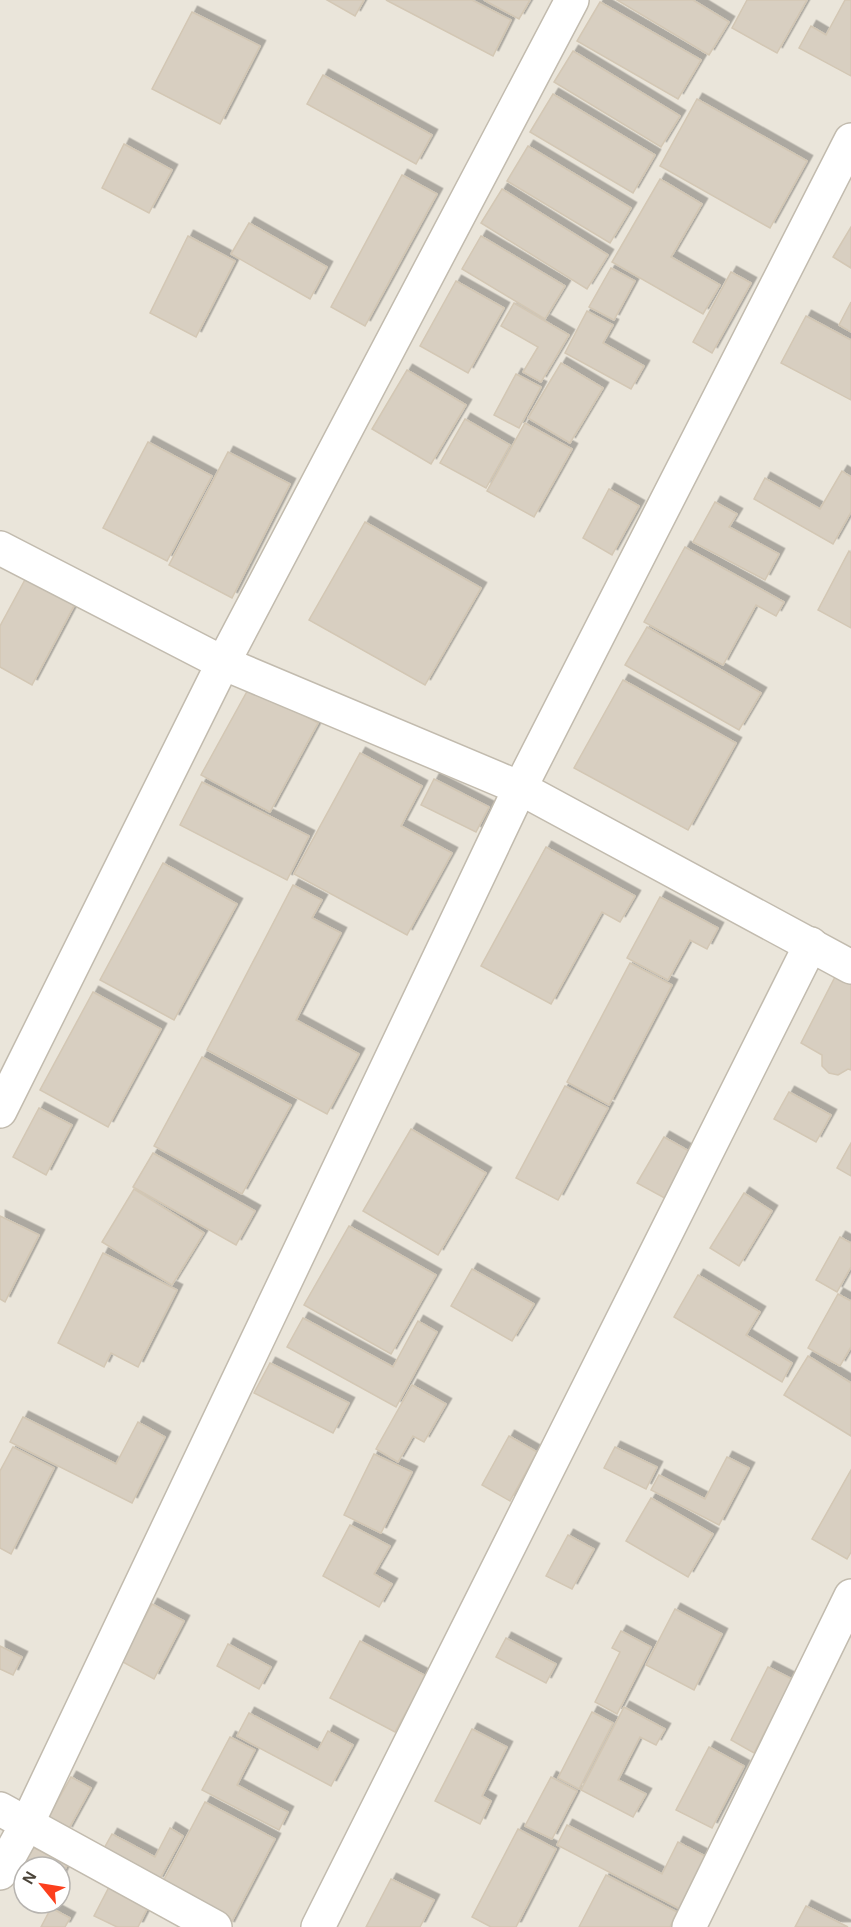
<svg xmlns="http://www.w3.org/2000/svg" width="851" height="1927" viewBox="0 0 851 1927" font-family="Helvetica,sans-serif">
<style>
.residential{fill:#eae5da;fill-rule:evenodd}
.building{fill:#d8cfc1;stroke:#d3c7b4;stroke-width:1.5;filter:url(#shadow)}
.lines{fill:none;stroke-linecap:round;stroke-linejoin:round}
.minor-casing{stroke:#c2bbae;stroke-width:36}
.minor{stroke:#fff;stroke-width:33}
</style>
<defs>
<filter id="shadow"><feDropShadow dx="5.5" dy="-5.5" stdDeviation="0" flood-color="#0004"/></filter>
</defs>
<rect width="100%" height="100%" fill="#f6f3ec"/>
<path class="residential" d="M0 0H851V1927H0ZM24 1867H60V1903H24Z"/>
<g class="building">
<polygon points="327,0 364,0 355,16"/>
<polygon points="386,0 472,0 511,20 493,56"/>
<polygon points="484,0 530,0 519,19"/>
<polygon points="617,0 693,0 729,22 709,55"/>
<polygon points="747,0 807,0 777,53 732,28"/>
<polygon points="845,0 851,0 851,76 799,48 811,26 826,35"/>
<polygon points="600,2 701,60 678,99 577,41"/>
<polygon points="192,12 260,46 220,124 152,89"/>
<polygon points="573,51 680,116 661,147 554,82"/>
<polygon points="323,75 432,135 416,164 307,104"/>
<polygon points="553,94 655,155 633,193 530,132"/>
<polygon points="697,99 807,161 770,228 660,166"/>
<polygon points="124,144 172,170 149,213 102,188"/>
<polygon points="528,146 631,208 610,243 507,181"/>
<polygon points="402,175 437,194 365,326 331,307"/>
<polygon points="660,179 702,204 671,257 720,285 703,314 612,262"/>
<polygon points="502,189 608,255 587,289 481,223"/>
<polygon points="249,223 327,267 310,299 231,254"/>
<polygon points="851,227 851,268 833,257"/>
<polygon points="188,236 235,261 196,337 150,313"/>
<polygon points="481,236 565,286 545,319 462,269"/>
<polygon points="611,268 635,281 614,320 589,307"/>
<polygon points="731,272 751,283 712,353 693,342"/>
<polygon points="456,281 504,308 468,373 420,346"/>
<polygon points="851,302 851,332 839,325"/>
<polygon points="514,303 569,335 541,382 523,372 538,347 501,326"/>
<polygon points="587,311 613,325 603,343 644,366 631,389 565,353"/>
<polygon points="806,316 851,340 851,400 781,363"/>
<polygon points="561,363 603,388 570,443 528,418"/>
<polygon points="407,370 466,405 431,464 372,429"/>
<polygon points="516,374 541,387 519,428 494,415"/>
<polygon points="465,419 510,445 486,488 440,463"/>
<polygon points="525,423 572,449 534,517 487,491"/>
<polygon points="148,442 212,476 167,561 103,528"/>
<polygon points="228,452 290,484 232,598 169,565"/>
<polygon points="842,471 851,477 851,512 833,544 754,499 765,478 820,509"/>
<polygon points="609,489 639,506 612,555 583,538"/>
<polygon points="715,502 737,514 729,527 779,554 765,580 693,542"/>
<polygon points="365,522 481,588 425,685 309,620"/>
<polygon points="685,547 784,602 776,616 756,605 723,665 644,622"/>
<polygon points="849,551 851,553 851,628 818,610"/>
<polygon points="27,576 76,602 32,685 0,667 0,626"/>
<polygon points="647,627 761,693 739,730 625,665"/>
<polygon points="623,680 736,743 688,830 574,768"/>
<polygon points="250,686 318,723 270,812 201,775"/>
<polygon points="360,753 422,786 401,826 452,853 407,935 294,874"/>
<polygon points="434,779 489,807 476,832 421,805"/>
<polygon points="202,782 309,836 287,880 180,825"/>
<polygon points="546,847 635,896 620,922 602,912 551,1004 481,966"/>
<polygon points="163,863 237,904 174,1020 100,980"/>
<polygon points="293,885 322,900 312,918 341,933 296,1020 359,1054 327,1114 207,1050"/>
<polygon points="660,897 718,928 707,949 690,940 668,980 627,958"/>
<polygon points="630,963 672,985 609,1105 567,1082"/>
<polygon points="836,975 851,983 851,1070 848,1069 838,1075 829,1073 822,1066 822,1055 801,1043"/>
<polygon points="93,992 161,1029 108,1127 40,1090"/>
<polygon points="202,1057 291,1105 242,1194 154,1146"/>
<polygon points="565,1086 608,1108 558,1200 516,1178"/>
<polygon points="789,1092 831,1115 816,1142 774,1119"/>
<polygon points="39,1108 72,1125 46,1175 13,1157"/>
<polygon points="411,1129 486,1173 438,1255 363,1211"/>
<polygon points="664,1137 696,1155 670,1201 637,1183"/>
<polygon points="851,1143 851,1176 837,1168"/>
<polygon points="153,1153 255,1211 236,1245 133,1187"/>
<polygon points="134,1189 204,1233 172,1285 102,1242"/>
<polygon points="744,1193 772,1211 739,1266 710,1248"/>
<polygon points="0,1216 39,1235 5,1302 0,1299"/>
<polygon points="349,1226 436,1275 391,1354 304,1305"/>
<polygon points="840,1237 851,1243 851,1267 837,1292 816,1280"/>
<polygon points="103,1253 177,1290 138,1367 111,1353 104,1367 58,1343"/>
<polygon points="472,1269 534,1304 512,1341 451,1306"/>
<polygon points="698,1275 760,1312 746,1335 792,1363 782,1382 674,1317"/>
<polygon points="838,1294 851,1301 851,1347 840,1366 808,1348"/>
<polygon points="303,1318 393,1367 418,1321 437,1332 396,1407 287,1347"/>
<polygon points="808,1356 851,1383 851,1436 784,1395"/>
<polygon points="270,1363 349,1403 333,1433 254,1393"/>
<polygon points="412,1385 446,1404 424,1442 413,1436 398,1462 376,1449"/>
<polygon points="23,1417 116,1464 138,1422 165,1437 132,1503 10,1442"/>
<polygon points="509,1436 537,1452 510,1501 482,1485"/>
<polygon points="13,1447 54,1468 11,1554 0,1548 0,1471"/>
<polygon points="615,1447 657,1467 646,1489 604,1468"/>
<polygon points="374,1454 412,1472 381,1533 344,1515"/>
<polygon points="727,1457 749,1468 719,1525 651,1490 659,1475 705,1499"/>
<polygon points="851,1470 851,1552 847,1559 812,1539"/>
<polygon points="651,1498 713,1534 688,1577 626,1541"/>
<polygon points="350,1525 390,1546 374,1574 392,1584 379,1607 323,1576"/>
<polygon points="568,1535 594,1549 572,1589 546,1576"/>
<polygon points="152,1604 184,1621 154,1679 121,1661"/>
<polygon points="675,1609 722,1634 694,1690 646,1665"/>
<polygon points="621,1631 651,1647 617,1714 595,1702 620,1652 612,1648"/>
<polygon points="506,1638 556,1664 546,1683 496,1657"/>
<polygon points="360,1641 426,1676 395,1732 330,1698"/>
<polygon points="228,1644 271,1667 259,1689 217,1666"/>
<polygon points="0,1646 22,1657 13,1675 0,1669"/>
<polygon points="768,1667 792,1679 754,1753 731,1740"/>
<polygon points="624,1707 665,1729 656,1745 640,1737 618,1780 646,1794 633,1817 581,1790"/>
<polygon points="592,1712 613,1723 579,1789 558,1778"/>
<polygon points="249,1713 318,1750 328,1731 353,1745 331,1786 237,1736"/>
<polygon points="472,1729 507,1747 482,1796 491,1801 480,1824 435,1801"/>
<polygon points="230,1737 255,1750 237,1785 288,1812 279,1830 202,1790"/>
<polygon points="709,1747 744,1766 712,1828 676,1810"/>
<polygon points="71,1777 91,1788 67,1832 46,1821"/>
<polygon points="551,1777 577,1791 552,1839 525,1826"/>
<polygon points="205,1802 275,1839 229,1927 158,1891"/>
<polygon points="567,1825 662,1874 678,1842 707,1857 680,1909 557,1845"/>
<polygon points="170,1828 183,1836 158,1882 102,1852 112,1834 155,1857"/>
<polygon points="518,1829 556,1849 516,1927 491,1927 472,1917"/>
<polygon points="29,1845 67,1865 60,1879 60,1867 24,1867 24,1872 17,1869"/>
<polygon points="606,1875 677,1912 670,1927 579,1927"/>
<polygon points="391,1879 434,1900 420,1927 366,1927"/>
<polygon points="109,1887 148,1907 138,1927 117,1927 94,1916"/>
<polygon points="806,1906 848,1927 795,1927"/>
<polygon points="51,1908 70,1918 65,1927 41,1927"/>
</g>
<g class="lines">
<defs>
<g id="minor">
<polyline points="0,548 223,663 520,788 851,967"/>
<polyline points="0,1111 223,663 572,0"/>
<polyline points="0,1809 215,1927"/>
<polyline points="0,1873 27,1824 520,788 851,140"/>
<polyline points="318,1927 811,944"/>
<polyline points="689,1927 851,1596"/>
</g>
</defs>
<use href="#minor" class="minor-casing"/>
<use href="#minor" class="minor"/>
</g>
<g transform="translate(42 1885) rotate(300)"><circle r="28" fill="#ffffff" stroke="#b7b4b0" stroke-width="1.5"/>
<path d="M0-4.5L10 22L0 15L-10 22Z" fill="#fc3f1d"/>
<text y="-9" font-size="16" font-weight="bold" text-anchor="middle" fill="#4b4439">N</text>
</g>
</svg>
